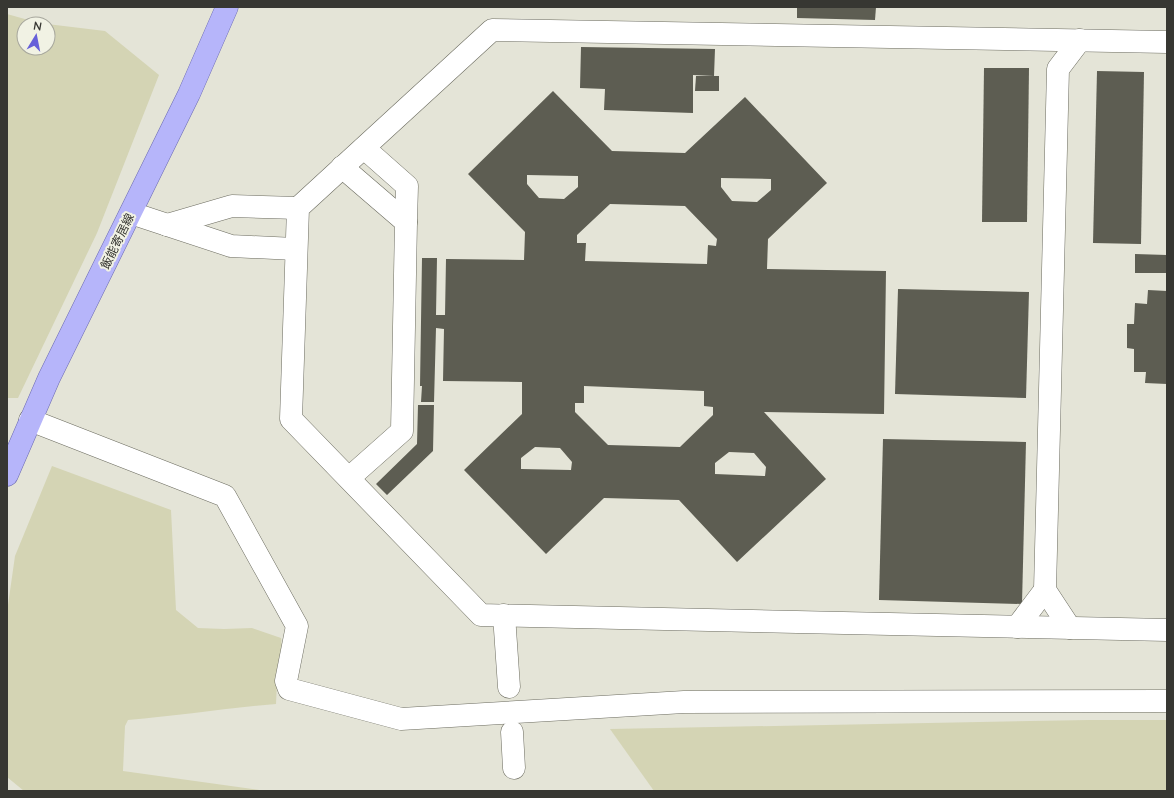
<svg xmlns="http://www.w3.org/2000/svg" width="1174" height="798" viewBox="0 0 1174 798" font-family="Lato,'Noto Sans JP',sans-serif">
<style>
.green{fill:#d4d4b4;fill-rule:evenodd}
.building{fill:#5d5d52;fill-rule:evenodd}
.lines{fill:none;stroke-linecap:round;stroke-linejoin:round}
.minor-casing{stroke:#6c6c60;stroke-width:23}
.major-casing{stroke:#6a69b1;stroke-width:23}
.minor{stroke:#fff;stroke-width:22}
.major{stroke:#b6b5fa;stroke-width:22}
.labels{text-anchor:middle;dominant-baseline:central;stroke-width:4;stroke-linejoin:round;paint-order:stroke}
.street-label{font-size:12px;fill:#373732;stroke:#f1f2e4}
</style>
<rect width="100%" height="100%" fill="#e4e4d7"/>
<g class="green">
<path d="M7 14 39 23 105 31 159 75 97 233 18 398H7ZM24 24H48V48H24Z"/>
<path d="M52 466 171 510 176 610 198 628 224 629 252 628 281 638 283 657 277 681 276 704C226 708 178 716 128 720L125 726 123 771 267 791H24L7 777V612L15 556Z"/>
<polygon points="1089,720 1167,720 1167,791 654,791 610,729"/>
</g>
<g class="building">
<polygon points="797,7 876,7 875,20 797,18"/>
<polygon points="581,47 715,49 714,76 693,75 693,113 604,110 605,89 580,88"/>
<polygon points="984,68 1029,68 1027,222 982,222"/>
<polygon points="1097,71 1144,72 1141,244 1093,243"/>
<polygon points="696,76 719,76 719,91 695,91"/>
<path d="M553 91 612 151 685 153 745 97 827 183 768 239 767 269 886 271 884 414 764 412 826 479 737 562 679 500 604 498 546 554 464 470 522 414V382L443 381 444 329 436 328 434 402H421L422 386H420L422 258H437L436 315H445L446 259 524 260 525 232 468 174ZM527 175 578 176V187L564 199 539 198 527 184ZM721 178 771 179V190L757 202 732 201 721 187ZM610 204 685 206 717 239 716 246 708 245 707 264 585 261 586 243H577V235ZM584 386 704 391V406L713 407V415L680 447 608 445 575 412V403H584ZM535 447 560 448 572 462 571 470 521 469V458ZM729 452 754 453 766 467 765 476 715 474V463Z"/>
<polygon points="1135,254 1167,255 1167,273 1135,273"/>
<polygon points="898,289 1029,292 1026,398 895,394"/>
<polygon points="1148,290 1167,291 1167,384 1145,383 1146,372 1134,372 1134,349 1127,348 1127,324 1134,324 1135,303 1147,304"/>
<polygon points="418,405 434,405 433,451 387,495 376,484 417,444"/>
<polygon points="883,439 1026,442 1022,604 879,600"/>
</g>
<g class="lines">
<defs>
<g id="minor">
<polyline points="1167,42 492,30 298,208 291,419 481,615 1167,630"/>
<polyline points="364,148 407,186 406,222"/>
<polyline points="342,167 406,222 402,431 349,478"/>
<polyline points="131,213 231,246 295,249"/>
<polyline points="167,225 232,206 298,208"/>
<polyline points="30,420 225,496 297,626 286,681 289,689 401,719 684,702 1167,701"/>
<polyline points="504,615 509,687"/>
<polyline points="1017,627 1045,590"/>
<polyline points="1070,628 1045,590 1058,69 1080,40"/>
<polyline points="512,732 514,768"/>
</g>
<polyline id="major" points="7,475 49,378 189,94 227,7"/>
</defs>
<use href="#minor" class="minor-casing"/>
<use href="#major" class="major-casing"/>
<use href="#minor" class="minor"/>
<use href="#major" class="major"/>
</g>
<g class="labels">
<g class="street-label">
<text transform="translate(117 241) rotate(-64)">飯能寄居線</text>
</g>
</g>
<rect width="1174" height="798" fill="none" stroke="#373732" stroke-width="16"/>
<g transform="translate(36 36) rotate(10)"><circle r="19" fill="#f1f2e4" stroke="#a7a79d"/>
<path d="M0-3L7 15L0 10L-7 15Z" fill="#6660d9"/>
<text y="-6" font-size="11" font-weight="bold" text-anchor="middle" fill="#373732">N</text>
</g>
</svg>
